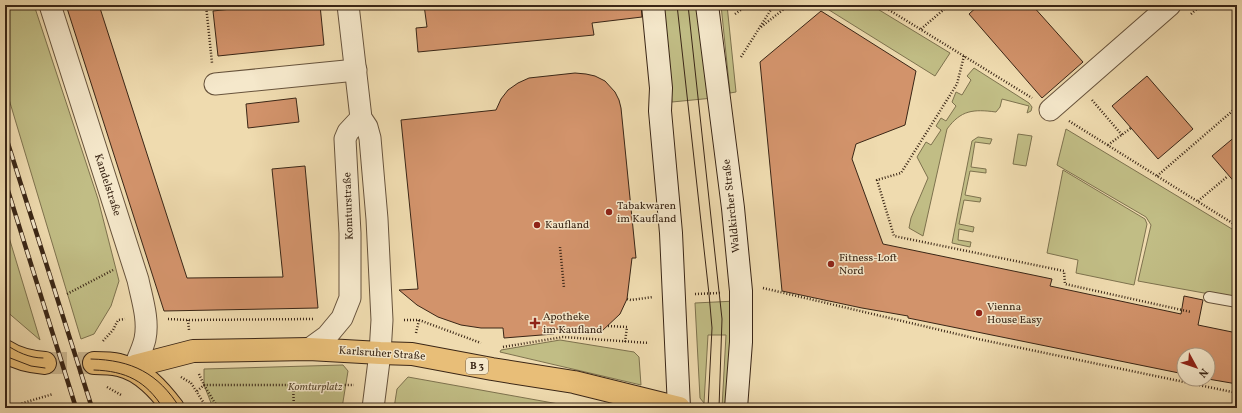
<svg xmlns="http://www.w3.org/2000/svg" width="1242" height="413" viewBox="0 0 1242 413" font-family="Vollkorn,serif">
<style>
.green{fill:#c1bd85;stroke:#7e724e}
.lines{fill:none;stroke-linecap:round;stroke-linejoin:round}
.stream{stroke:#747f71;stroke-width:7}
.building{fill:#d2936b;stroke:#3a2616}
.primary-tunnel{stroke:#cbb790;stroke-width:22;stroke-dasharray:22 11;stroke-linecap:butt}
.service-casing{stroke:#67533c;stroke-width:12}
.minor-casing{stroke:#67533c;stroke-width:23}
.secondary-casing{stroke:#3a2616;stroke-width:24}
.primary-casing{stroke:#3a2616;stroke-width:24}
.path{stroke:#3a2616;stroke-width:2.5;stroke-dasharray:1 2;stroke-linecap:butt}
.service{stroke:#f5e8cb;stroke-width:10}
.minor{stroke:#f5e8cb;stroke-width:21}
.secondary{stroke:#f5e8cb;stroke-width:22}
.primary{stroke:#e8be78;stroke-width:22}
.tram{stroke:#3a2616;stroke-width:1}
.rail-casing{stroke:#3a2616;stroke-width:4.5}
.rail{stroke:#f5e8cb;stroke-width:3;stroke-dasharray:9;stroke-linecap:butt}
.poi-dot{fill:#8f2418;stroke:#f5e8cb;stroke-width:1.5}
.labels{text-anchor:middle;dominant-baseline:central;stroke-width:3;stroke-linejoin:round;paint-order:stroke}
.shield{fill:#f5e8cb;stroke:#72604c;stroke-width:1}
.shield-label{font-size:10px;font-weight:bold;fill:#3a2616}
.street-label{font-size:11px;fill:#3a2616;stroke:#f5e8cb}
.poi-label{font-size:11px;fill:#3a2616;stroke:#f5e8cb;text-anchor:start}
.park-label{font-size:11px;font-style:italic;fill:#5c4c32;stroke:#f5e8cb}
</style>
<rect width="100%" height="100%" fill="#efdbaf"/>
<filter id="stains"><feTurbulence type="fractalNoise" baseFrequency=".005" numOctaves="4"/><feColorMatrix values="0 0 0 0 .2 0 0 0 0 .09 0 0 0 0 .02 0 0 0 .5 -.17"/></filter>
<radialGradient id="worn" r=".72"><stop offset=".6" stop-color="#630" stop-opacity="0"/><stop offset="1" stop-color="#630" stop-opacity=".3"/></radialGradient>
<g class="green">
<polygon points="5,5 34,5 98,199 119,281 111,306 94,334 81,339 5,86"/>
<polygon points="661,5 701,5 713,98 672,102"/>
<polygon points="721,5 727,5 736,92 730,93"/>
<polygon points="821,5 871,5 950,53 935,76"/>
<path d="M974 68 1029 103 1032 107 1031 111 1027 113 1029 106 1002 99 1000 107 996 112C973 109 961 110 947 129L923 236 909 228 911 218 928 178 917 157 926 142 931 145 941 130 936 126 941 118 946 121 956 106 952 102 956 92 962 95 971 80 967 76Z"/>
<polygon points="1066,129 1237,232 1237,299 1138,281 1151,225 1146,217 1057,165"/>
<polygon points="1018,134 1032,136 1026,166 1013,164"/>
<polygon points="978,137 992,139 990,144 975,142 971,167 986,169 986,173 970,171 965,195 981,198 980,202 964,200 959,224 974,227 973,232 959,229 958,240 971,242 970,247 952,243 972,141"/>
<polygon points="1063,170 1145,219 1147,224 1134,285 1076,273 1078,260 1047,253"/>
<polygon points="5,224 40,340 5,310"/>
<polygon points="736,301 730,408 722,408 726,335 708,335 704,403 700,398 695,303"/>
<polygon points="560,340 634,352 639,357 641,385 500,352 501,350"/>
<polygon points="343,365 348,371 342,408 213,408 204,385 204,369"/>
<polygon points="408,377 581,408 584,408 394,408 397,389"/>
</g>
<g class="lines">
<polyline class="stream" points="5,303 6,305"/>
</g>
<g class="building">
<polygon points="66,5 99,5 187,278 283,277 272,169 305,166 318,308 164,311"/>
<polygon points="268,5 320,5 324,45 218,56 213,11"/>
<polygon points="424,5 641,5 642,17 592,23 594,35 418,52 416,28 427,27"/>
<polygon points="979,5 1032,5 1083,62 1042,98 969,14"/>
<polygon points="821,11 916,71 905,125 856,144 852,159 883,244 1052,279 1050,286 1181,314 1184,296 1203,300 1198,325 1237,333 1237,384 1208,379 1208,355 1184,355 1184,374 908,318 908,316 862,308 782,291 760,62"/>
<polygon points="575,73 586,74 595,76 605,81 615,92 619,100 621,108 636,258 632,258 627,299 620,314 602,331 553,329 554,334 504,338 503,328 481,328 461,325 438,317 417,305 399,290 418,289 401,120 496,110 501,99 508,90 518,83 529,78"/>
<polygon points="1147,76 1193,129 1158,159 1112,106"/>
<polygon points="296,98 299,122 248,128 246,104"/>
<polygon points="1237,135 1237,185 1212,156"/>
</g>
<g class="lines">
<polyline class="primary-tunnel" points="45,363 94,363"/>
<defs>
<polyline id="service" points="1209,297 1237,302"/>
<g id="minor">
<path d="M50 5 138 280C142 299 149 320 145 339 143 348 138 358 135 366"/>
<polyline points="348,5 361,118 367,127 370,138 377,219 382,320 380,353 373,408"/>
<polyline points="215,84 356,70"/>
<polyline points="1050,110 1170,5"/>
<polyline points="309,349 327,336 342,318 350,298 350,233 345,139 348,132 361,118"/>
</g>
<g id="secondary">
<polyline points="653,5 661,88 660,111 671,233 679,408"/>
<polyline points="707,5 733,208 741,291 741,342 736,408"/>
</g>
<g id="primary">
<path d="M5 351C17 359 31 362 45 363"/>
<path d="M94 363C102 363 111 363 119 365 142 370 160 391 173 408"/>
<polyline points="133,369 135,366 193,351 309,349 380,353 412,354 492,369 574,382 679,408"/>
</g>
</defs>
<use href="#service" class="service-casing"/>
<use href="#minor" class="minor-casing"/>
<use href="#secondary" class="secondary-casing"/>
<use href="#primary" class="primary-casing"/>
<g class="path">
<polyline points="206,5 212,63"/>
<polyline points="881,5 1032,98"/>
<polyline points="735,14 748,5"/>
<polyline points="1191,14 1201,5"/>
<polyline points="761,27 789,5"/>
<polyline points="921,29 949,5"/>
<polyline points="964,56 957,84 901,173 877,180 894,236 1064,271 1065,284 1191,312"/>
<polyline points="741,57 772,8 772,5"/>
<polyline points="1092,100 1122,135"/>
<polyline points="1069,121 1237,226"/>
<polyline points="1108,145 1131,128"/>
<polyline points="1157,176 1237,107"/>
<polyline points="1198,201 1228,176"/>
<polyline points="560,247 564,288"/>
<polyline points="763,288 978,339 1237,393"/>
<polyline points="67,294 113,270"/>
<polyline points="695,294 720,293"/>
<polyline points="627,299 631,300 653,297"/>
<polyline points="168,319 188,320 313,319"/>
<polyline points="188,320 189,330"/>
<polyline points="404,320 419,320 481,343"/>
<polyline points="608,326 627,327 625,342"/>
<polyline points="416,333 419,320"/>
<polyline points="103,341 113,330 118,320 125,319"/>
<polyline points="503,347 563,337 649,343"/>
<polyline points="199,374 204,385 218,408"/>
<polyline points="181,377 191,383"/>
<polyline points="191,383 207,408"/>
<polyline points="293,385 294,408"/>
<polyline points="107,387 121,395"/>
<polyline points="197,391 204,385 354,385"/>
<polyline points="14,408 23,403 53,394"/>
</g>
<use href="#service" class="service"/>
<use href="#minor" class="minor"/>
<use href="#secondary" class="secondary"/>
<use href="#primary" class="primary"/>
<g class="tram">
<polyline points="677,5 709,294 712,328 708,408"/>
<polyline points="688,5 722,319 719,408"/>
<path d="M5 344C17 352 29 358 43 358"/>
<polyline points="5,356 31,366 45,368"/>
<path d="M91 359C132 360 158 373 180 408"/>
<path d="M94 370C126 371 146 381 163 408"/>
</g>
<defs>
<g id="rail">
<polyline points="5,134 92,408"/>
<polyline points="5,181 76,408"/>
</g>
</defs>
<use href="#rail" class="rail-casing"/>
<use href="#rail" class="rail"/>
</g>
<g class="poi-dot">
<circle cx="609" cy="212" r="4"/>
<circle cx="537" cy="225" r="4"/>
<circle cx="831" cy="264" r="4"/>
<circle cx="979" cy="313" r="4"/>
<path d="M533 317h4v4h4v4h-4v4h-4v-4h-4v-4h4z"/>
</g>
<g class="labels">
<rect class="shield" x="466" y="358" width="22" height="16" rx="3"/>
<g class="shield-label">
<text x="477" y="366">B 3</text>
</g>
<g class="street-label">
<text transform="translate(107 185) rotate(72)">Kandelstraße</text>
<text transform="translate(349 206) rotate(-92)">Komturstraße</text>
<text transform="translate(732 206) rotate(-96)">Waldkircher Straße</text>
<text transform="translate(382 354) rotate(4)">Karlsruher Straße</text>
</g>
<g class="poi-label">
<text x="617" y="206">Tabakwaren<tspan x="617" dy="13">im Kaufland</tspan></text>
<text x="545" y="225">Kaufland</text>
<text x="839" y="258">Fitness-Loft<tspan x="839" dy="13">Nord</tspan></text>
<text x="987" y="307">Vienna<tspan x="987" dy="13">House Easy</tspan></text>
<text x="543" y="317">Apotheke<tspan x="543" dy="13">im Kaufland</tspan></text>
</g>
<g class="park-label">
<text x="315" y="387">Komturplatz</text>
</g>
</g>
<rect width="1242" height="413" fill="none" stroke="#efdbaf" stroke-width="20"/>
<rect x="6" y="6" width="1230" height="401" fill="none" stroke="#3a2616" stroke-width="2"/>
<rect x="10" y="10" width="1222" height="393" fill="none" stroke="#3a2616"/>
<g transform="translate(1196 367) rotate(130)"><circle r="19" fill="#f5e8cb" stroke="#aa9a83"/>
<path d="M0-3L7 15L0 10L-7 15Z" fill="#8f2418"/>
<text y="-6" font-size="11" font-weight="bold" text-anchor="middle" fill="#3a2616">N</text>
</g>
<rect width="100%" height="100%" filter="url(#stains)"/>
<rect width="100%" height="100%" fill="url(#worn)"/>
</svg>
